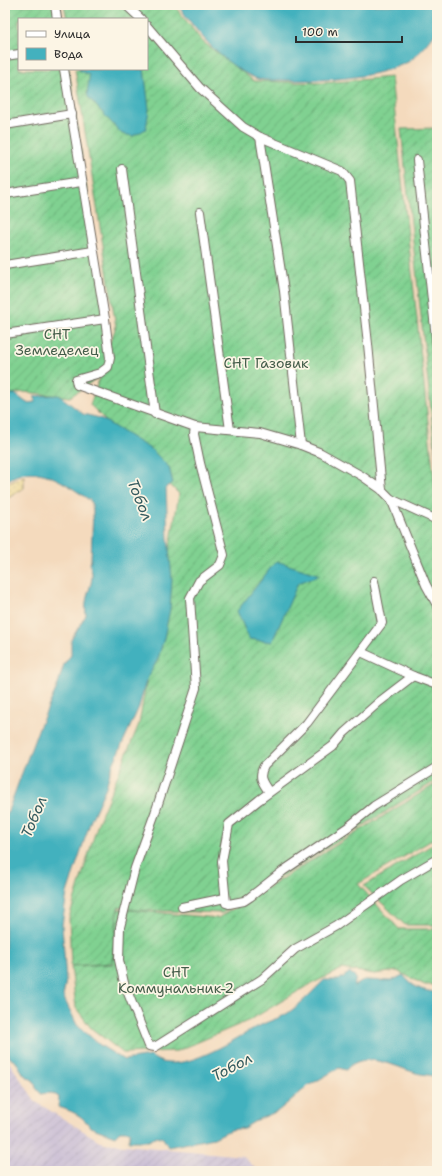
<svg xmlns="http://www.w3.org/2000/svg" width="442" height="1176" viewBox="0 0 442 1176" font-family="'Shantell Sans',sans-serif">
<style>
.industrial{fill:url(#industrial-furrows)}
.sand{fill:url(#sand-dots);stroke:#8c8264}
.garden{fill:url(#garden-furrows);stroke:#567e5e}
.water{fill:#43b1be;stroke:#376e74}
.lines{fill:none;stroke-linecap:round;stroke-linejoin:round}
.minor-casing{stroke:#71685e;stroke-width:10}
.minor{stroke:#fff;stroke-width:8}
.labels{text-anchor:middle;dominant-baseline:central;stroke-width:3.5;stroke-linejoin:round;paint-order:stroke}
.park-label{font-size:14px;fill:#445d4a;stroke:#fcf5e5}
.water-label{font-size:15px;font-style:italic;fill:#335a5e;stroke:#fcf5e5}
</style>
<defs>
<pattern id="industrial-furrows" width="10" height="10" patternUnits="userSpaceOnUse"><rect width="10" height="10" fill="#cbbfd5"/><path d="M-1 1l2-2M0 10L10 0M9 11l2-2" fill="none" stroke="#aea4b7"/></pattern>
<pattern id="sand-dots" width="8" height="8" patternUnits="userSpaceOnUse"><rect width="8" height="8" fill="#eeda9e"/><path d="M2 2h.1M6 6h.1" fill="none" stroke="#cb8" stroke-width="1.8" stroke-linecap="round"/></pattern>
<pattern id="garden-furrows" width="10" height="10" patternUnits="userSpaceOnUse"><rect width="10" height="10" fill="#80d191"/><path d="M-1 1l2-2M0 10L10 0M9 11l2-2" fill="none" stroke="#69aa77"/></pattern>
</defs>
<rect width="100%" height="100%" fill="#fcf5e5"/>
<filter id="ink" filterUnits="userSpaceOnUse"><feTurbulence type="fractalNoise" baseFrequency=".025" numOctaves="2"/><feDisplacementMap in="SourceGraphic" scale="8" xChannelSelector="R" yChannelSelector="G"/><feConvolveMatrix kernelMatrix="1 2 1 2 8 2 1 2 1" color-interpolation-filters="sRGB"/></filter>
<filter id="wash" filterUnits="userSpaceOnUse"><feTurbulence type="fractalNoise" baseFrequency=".012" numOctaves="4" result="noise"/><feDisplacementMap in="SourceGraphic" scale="16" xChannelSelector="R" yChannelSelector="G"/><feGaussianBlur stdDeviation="0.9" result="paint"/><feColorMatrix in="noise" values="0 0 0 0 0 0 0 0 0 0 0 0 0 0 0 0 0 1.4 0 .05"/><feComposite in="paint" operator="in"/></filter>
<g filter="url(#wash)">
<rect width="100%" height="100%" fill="#f4dabd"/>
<polygon class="industrial" points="5,1056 36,1102 103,1143 243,1156 258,1171 5,1171"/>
<polygon class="sand" points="24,476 24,488 5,500 5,485"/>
<g class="garden">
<polygon points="5,5 60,5 62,19 19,19 19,69 69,69 109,345 116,327 75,69 147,69 147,19 67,19 64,5 174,5 202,41 254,81 324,83 391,77 437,506 437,780 222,913 135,910 118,907 112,963 71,966 69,918 98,823 139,724 179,494 90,405 100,376 70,397 24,392 5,395"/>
<polygon points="437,128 437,467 401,129"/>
<polygon points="437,783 437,837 358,884 399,929 437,929 437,985 425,985 397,971 375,974 342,969 307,986 250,1020 177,1051 123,1053 91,1028 76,1008 71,966 113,964 118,909 218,918"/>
<polygon points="437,842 437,925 405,925 364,886"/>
</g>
<g class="water">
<path d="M178 5H437V31C430 39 417 57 408 62 370 80 323 81 282 80 273 80 262 81 255 78 222 63 198 34 178 5Z"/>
<path d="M77 69H144L149 109 146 129 133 136 122 134 88 97C86 89 90 83 89 75Z"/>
<path d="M15 394 27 403 35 402V396L59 395 83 414 100 418 152 450 169 467 173 483 166 487 168 538 172 579 170 609 164 638 158 659 146 681 139 707 111 769 106 787 91 820 67 893 62 925 66 981 63 996 77 1025 100 1045 124 1060 151 1056C177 1079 232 1040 257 1027 267 1021 279 1019 288 1013 301 1004 313 991 324 980H339L350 972 356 978 354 986 365 980 391 981 403 975C413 987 421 991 437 992V1078C430 1074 423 1075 416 1073 396 1067 363 1049 346 1070L339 1068 308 1086 278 1111 257 1120 244 1128 230 1130 214 1138 168 1147 163 1138 156 1136 149 1141H129L130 1131H120L115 1136 90 1127C84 1116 70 1110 58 1107L59 1097 52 1093 41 1094 36 1088 34 1081 24 1075 17 1063 9 1057 7 1041 5 1040V819L38 730 57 687 64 664 71 655V640L86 615C83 597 93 587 92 573 91 567 89 566 91 560L93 510 91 501C64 483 37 459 5 482V395Z"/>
<polygon points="276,561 320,575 298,583 272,642 249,639 237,611"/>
</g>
</g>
<g filter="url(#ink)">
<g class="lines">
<defs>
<g id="minor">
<polyline points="55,5 57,19"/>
<polyline points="126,5 141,19"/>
<polyline points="147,26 200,88 243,127 260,137 342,171 350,181 368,344 382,490"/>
<polyline points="5,56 19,54"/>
<polyline points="64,69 105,319 110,358 108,367 100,373 76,380 77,385 195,427 260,433 301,445 321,453 362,476 382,490 391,499 437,520"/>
<polyline points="5,125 72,114"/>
<polyline points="260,137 284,291 301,445"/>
<polyline points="417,160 437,347"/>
<polyline points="122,169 155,414"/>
<polyline points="5,194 81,182"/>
<polyline points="200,212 230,430"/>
<polyline points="5,265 93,251"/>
<polyline points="5,334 105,319"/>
<polyline points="195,427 194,434 200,463 224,555 220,565 199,581 190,598 196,688 155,813 135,868 120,927 119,960 124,983 149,1046 155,1047 262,979 295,949 336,926 401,880 437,859"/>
<polyline points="391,499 426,585 437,605"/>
<polyline points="361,652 413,676"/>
<polyline points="437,685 413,676 379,702 344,733 333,746 259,800 229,824 222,861 226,903 229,904 244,901 250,897 283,871 348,827 374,806 437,767"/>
<path d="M269 792C262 782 258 777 264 766L307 723 382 623 374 581"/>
<polyline points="182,907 225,898"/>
</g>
</defs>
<use href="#minor" class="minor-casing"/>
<use href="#minor" class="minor"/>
</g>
</g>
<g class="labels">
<g class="park-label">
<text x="57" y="334">СНТ<tspan x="57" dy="16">Земледелец</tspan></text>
<text x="266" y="363">СНТ Газовик</text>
<text x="176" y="972">СНТ<tspan x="176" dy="16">Коммунальник-2</tspan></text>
</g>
<g class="water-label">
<text transform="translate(140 500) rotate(68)">Тобол</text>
<text transform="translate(34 817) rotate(-67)">Тобол</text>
<text transform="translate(232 1067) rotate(-28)">Тобол</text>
</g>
</g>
<rect width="442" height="1176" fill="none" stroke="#fcf5e5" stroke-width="20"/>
<rect x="18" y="18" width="130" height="52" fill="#fcf5e5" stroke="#a8a49b"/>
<rect x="26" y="31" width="20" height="6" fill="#ffffff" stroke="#a8a49b"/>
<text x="54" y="38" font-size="12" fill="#2b2b2b">Улица</text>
<rect x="26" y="48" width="20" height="12" fill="#43b1be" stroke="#a8a49b"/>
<text x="54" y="58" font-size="12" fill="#2b2b2b">Вода</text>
<path d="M296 36v6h106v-6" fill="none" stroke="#2b2b2b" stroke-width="2"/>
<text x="302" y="36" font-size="12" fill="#2b2b2b" stroke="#fcf5e5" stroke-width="3" paint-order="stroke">100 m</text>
</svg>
